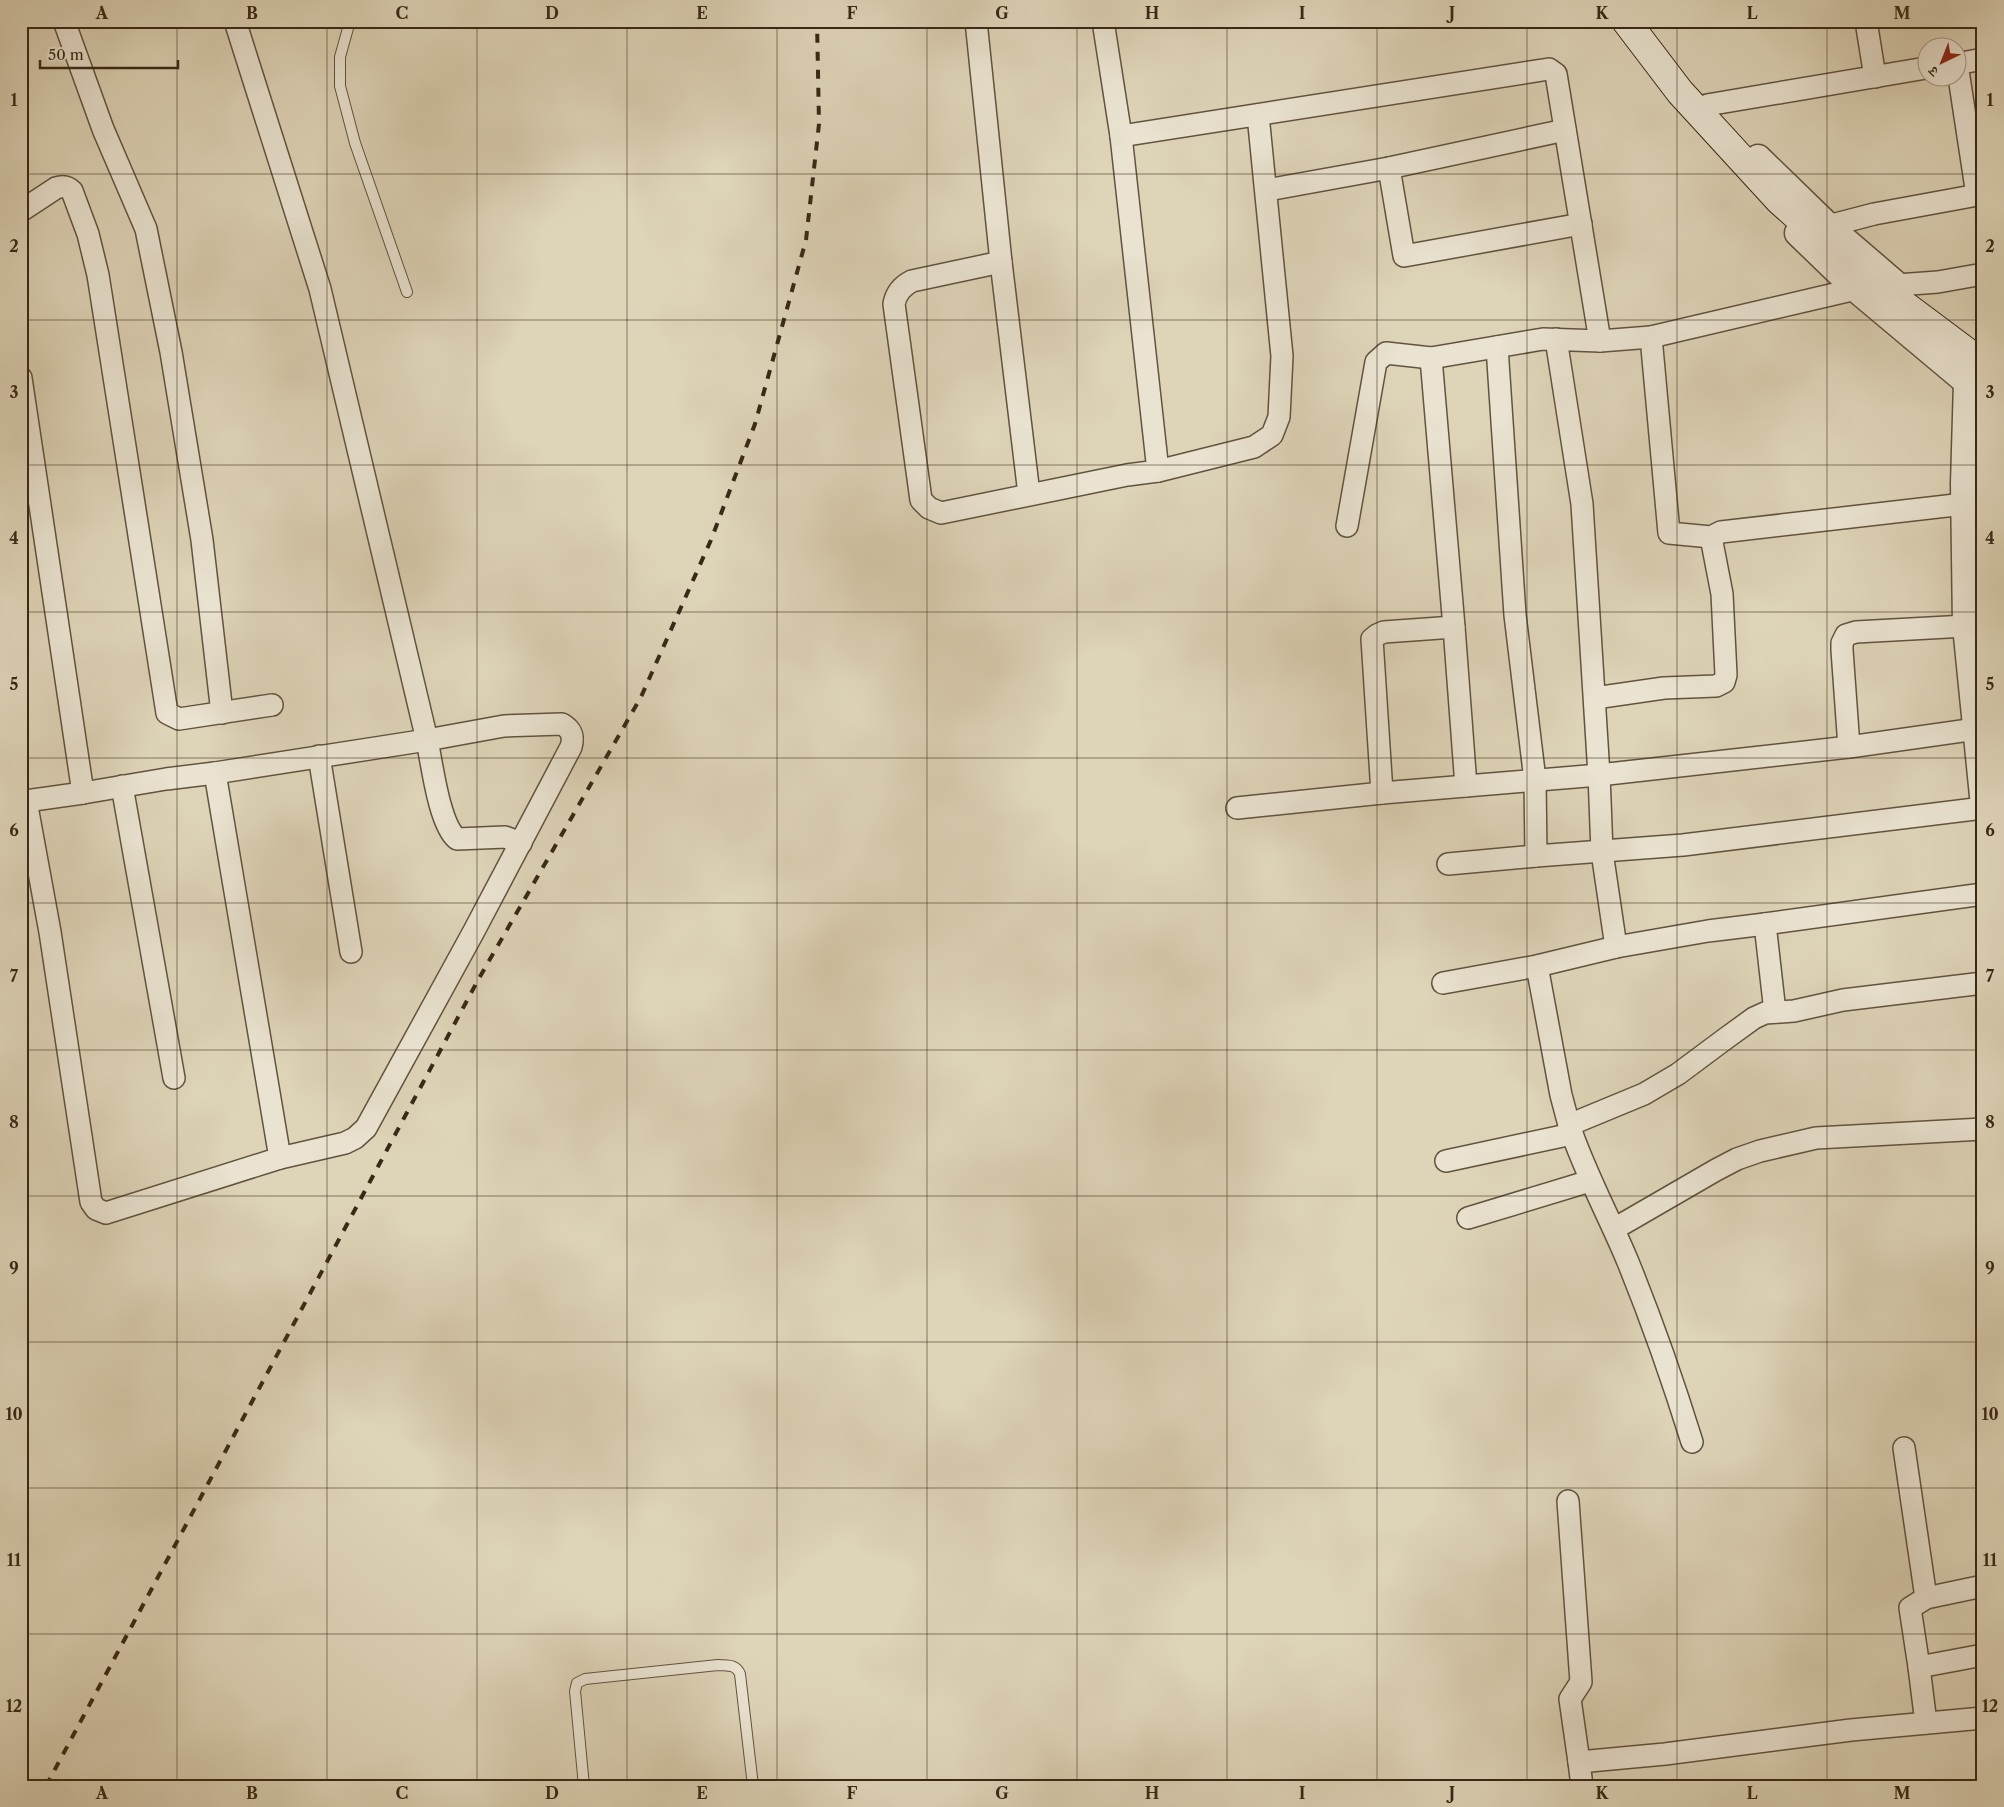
<svg xmlns="http://www.w3.org/2000/svg" width="2004" height="1807" viewBox="0 0 2004 1807" font-family="'Libre Caslon Text','Noto Serif Devanagari',serif">
<style>
.lines{fill:none;stroke-linecap:round;stroke-linejoin:round}
.service-casing{stroke:#62533e;stroke-width:12}
.minor-casing{stroke:#62533e;stroke-width:24}
.tertiary-casing{stroke:#62533e;stroke-width:29}
.secondary-casing{stroke:#382816;stroke-width:30}
.service{stroke:#eae3d1;stroke-width:10}
.minor{stroke:#eae3d1;stroke-width:21}
.tertiary{stroke:#eae3d1;stroke-width:26}
.secondary{stroke:#eae3d1;stroke-width:28}
.rail{stroke:#382816;stroke-width:4;stroke-dasharray:9 9;stroke-linecap:butt}
.grid{fill:none;stroke:#382816;stroke-width:1;stroke-opacity:0.55}
.neatline{fill:none;stroke:#382816;stroke-width:2}
.grid-label{font-size:16px;text-anchor:middle;font-weight:bold;fill:#382816}
</style>
<rect width="100%" height="100%" fill="#ded4b8"/>
<filter id="stains"><feTurbulence type="fractalNoise" baseFrequency=".004" numOctaves="4"/><feColorMatrix values="0 0 0 0 .2 0 0 0 0 .09 0 0 0 0 .02 0 0 0 .5 -.17"/></filter>
<radialGradient id="worn" r=".72"><stop offset=".6" stop-color="#630" stop-opacity="0"/><stop offset="1" stop-color="#630" stop-opacity=".3"/></radialGradient>
<g class="lines">
<defs>
<g id="service">
<polyline points="350,21 340,57 340,86 355,143 407,292"/>
<path d="M584 1786 575 1691 577 1683 585 1679 718 1665C728 1666 736 1664 740 1674L753 1786"/>
</g>
<g id="minor">
<polyline points="64,21 103,129 146,229 171,352 202,540 222,713"/>
<path d="M235 21 320 289 427 740C432 764 439 824 457 839L505 837 521 843"/>
<polyline points="976,21 1001,262 1029,494"/>
<polyline points="1103,21 1121,136 1158,471"/>
<polyline points="1866,21 1875,77"/>
<polyline points="1956,64 1983,59"/>
<polyline points="1957,64 1977,195"/>
<polyline points="1707,105 1926,68"/>
<polyline points="1121,136 1549,69 1556,74 1600,341"/>
<polyline points="1389,168 1404,256 1581,224"/>
<polyline points="1267,190 1389,168 1565,130"/>
<path d="M21 211 56 188C62 186 67 186 72 191L88 234 98 275 167 713 179 719 272 705"/>
<polyline points="1828,226 1874,214 1983,194"/>
<path d="M1001 262 912 281C902 286 896 293 894 304L921 500 929 508 941 513 1127 475 1158 471 1254 447 1272 435 1279 417 1282 356 1258 115"/>
<polyline points="1897,285 1938,282 1983,274"/>
<polyline points="1651,337 1669,533 1711,537 1721,532 1964,504"/>
<polyline points="1556,339 1582,504 1599,775 1602,852 1616,947"/>
<polyline points="1431,358 1454,627 1466,786"/>
<polyline points="21,378 83,793 166,779 215,773 280,1158 106,1213 96,1209 91,1202 50,932 26,801 21,802"/>
<polyline points="1347,526 1376,362 1386,353 1431,358 1543,339 1600,341 1651,337 1856,289"/>
<polyline points="1595,698 1664,688 1716,686 1724,682 1726,675 1722,594 1711,537"/>
<polyline points="1849,747 1842,650 1842,643 1846,635 1856,632 1966,626"/>
<polyline points="319,756 351,952"/>
<path d="M215 773 427 740 504 726 562 724C572 730 574 736 571 747L474 931 366 1128 355 1138 345 1143 280 1158"/>
<polyline points="122,786 174,1078"/>
<polyline points="1382,793 1372,639 1377,635 1384,632 1454,627"/>
<polyline points="26,801 83,793"/>
<polyline points="1237,808 1382,793 1599,775 1849,747 1976,729"/>
<polyline points="1536,856 1683,845 1983,808"/>
<polyline points="1448,864 1536,856 1535,780 1515,615 1497,347"/>
<polyline points="1537,966 1561,1095 1569,1125"/>
<polyline points="1443,983 1537,966 1616,947 1708,931 1765,924"/>
<polyline points="1775,1012 1765,924 1983,894"/>
<polyline points="1446,1161 1572,1134"/>
<polyline points="1468,1218 1590,1181"/>
<polyline points="1614,1229 1716,1170 1737,1159 1760,1151 1816,1138 1983,1129"/>
<path d="M1692 1442C1673 1381 1652 1321 1628 1262 1609 1216 1585 1173 1569 1125L1644 1094 1678 1074 1725 1039 1754 1018 1765 1013 1794 1011 1843 1000 1983 983"/>
<polyline points="1904,1448 1926,1598"/>
<polyline points="1568,1501 1581,1682 1570,1699 1579,1762"/>
<polyline points="1919,1667 1910,1608 1926,1598 1983,1586"/>
<polyline points="1926,1723 1919,1667 1983,1655"/>
<polyline points="1582,1786 1579,1762 1665,1754 1851,1730 1983,1718"/>
</g>
<g id="tertiary">
<polyline points="1758,158 1828,226 1899,287"/>
<polyline points="1798,233 1856,289 1967,382 1983,393"/>
<polyline points="1967,382 1964,484 1966,626 1983,796"/>
</g>
<polyline id="secondary" points="1626,21 1680,92 1779,200 1852,266 1983,364"/>
</defs>
<use href="#service" class="service-casing"/>
<use href="#minor" class="minor-casing"/>
<use href="#tertiary" class="tertiary-casing"/>
<use href="#secondary" class="secondary-casing"/>
<use href="#service" class="service"/>
<use href="#minor" class="minor"/>
<use href="#tertiary" class="tertiary"/>
<use href="#secondary" class="secondary"/>
<polyline class="rail" points="46,1786 478,980 641,697 711,540 755,424 806,240 819,124 817,21"/>
</g>
<path class="grid" d="M177 21V1786M327 21V1786M477 21V1786M627 21V1786M777 21V1786M927 21V1786M1077 21V1786M1227 21V1786M1377 21V1786M1527 21V1786M1677 21V1786M1827 21V1786M21 174H1983M21 320H1983M21 465H1983M21 612H1983M21 758H1983M21 903H1983M21 1050H1983M21 1196H1983M21 1342H1983M21 1488H1983M21 1634H1983"/>
<rect width="2004" height="1807" fill="none" stroke="#ded4b8" stroke-width="55"/>
<g transform="translate(1942 62) rotate(223)"><circle r="24" fill="#eae3d1" stroke="#a39886"/>
<path d="M0-4L9 19L0 12L-9 19Z" fill="#8f2418"/>
<text y="-8" font-size="14" font-weight="bold" text-anchor="middle" fill="#382816">उ</text>
</g>
<path d="M40 60v8h138v-8" fill="none" stroke="#382816" stroke-width="2.5"/>
<text x="48" y="60" font-size="15" fill="#382816" stroke="#eae3d1" stroke-width="4" paint-order="stroke">50 m</text>
<rect x="28" y="28" width="1948" height="1752" class="neatline"/>
<g class="grid-label">
<text x="102" y="19">A</text>
<text x="252" y="19">B</text>
<text x="402" y="19">C</text>
<text x="552" y="19">D</text>
<text x="702" y="19">E</text>
<text x="852" y="19">F</text>
<text x="1002" y="19">G</text>
<text x="1152" y="19">H</text>
<text x="1302" y="19">I</text>
<text x="1452" y="19">J</text>
<text x="1602" y="19">K</text>
<text x="1752" y="19">L</text>
<text x="1902" y="19">M</text>
<text x="14" y="106">1</text>
<text x="1990" y="106">1</text>
<text x="14" y="252">2</text>
<text x="1990" y="252">2</text>
<text x="14" y="398">3</text>
<text x="1990" y="398">3</text>
<text x="14" y="544">4</text>
<text x="1990" y="544">4</text>
<text x="14" y="690">5</text>
<text x="1990" y="690">5</text>
<text x="14" y="836">6</text>
<text x="1990" y="836">6</text>
<text x="14" y="982">7</text>
<text x="1990" y="982">7</text>
<text x="14" y="1128">8</text>
<text x="1990" y="1128">8</text>
<text x="14" y="1274">9</text>
<text x="1990" y="1274">9</text>
<text x="14" y="1420">10</text>
<text x="1990" y="1420">10</text>
<text x="14" y="1566">11</text>
<text x="1990" y="1566">11</text>
<text x="14" y="1712">12</text>
<text x="1990" y="1712">12</text>
<text x="102" y="1799">A</text>
<text x="252" y="1799">B</text>
<text x="402" y="1799">C</text>
<text x="552" y="1799">D</text>
<text x="702" y="1799">E</text>
<text x="852" y="1799">F</text>
<text x="1002" y="1799">G</text>
<text x="1152" y="1799">H</text>
<text x="1302" y="1799">I</text>
<text x="1452" y="1799">J</text>
<text x="1602" y="1799">K</text>
<text x="1752" y="1799">L</text>
<text x="1902" y="1799">M</text>
</g>
<rect width="100%" height="100%" filter="url(#stains)"/>
<rect width="100%" height="100%" fill="url(#worn)"/>
</svg>
